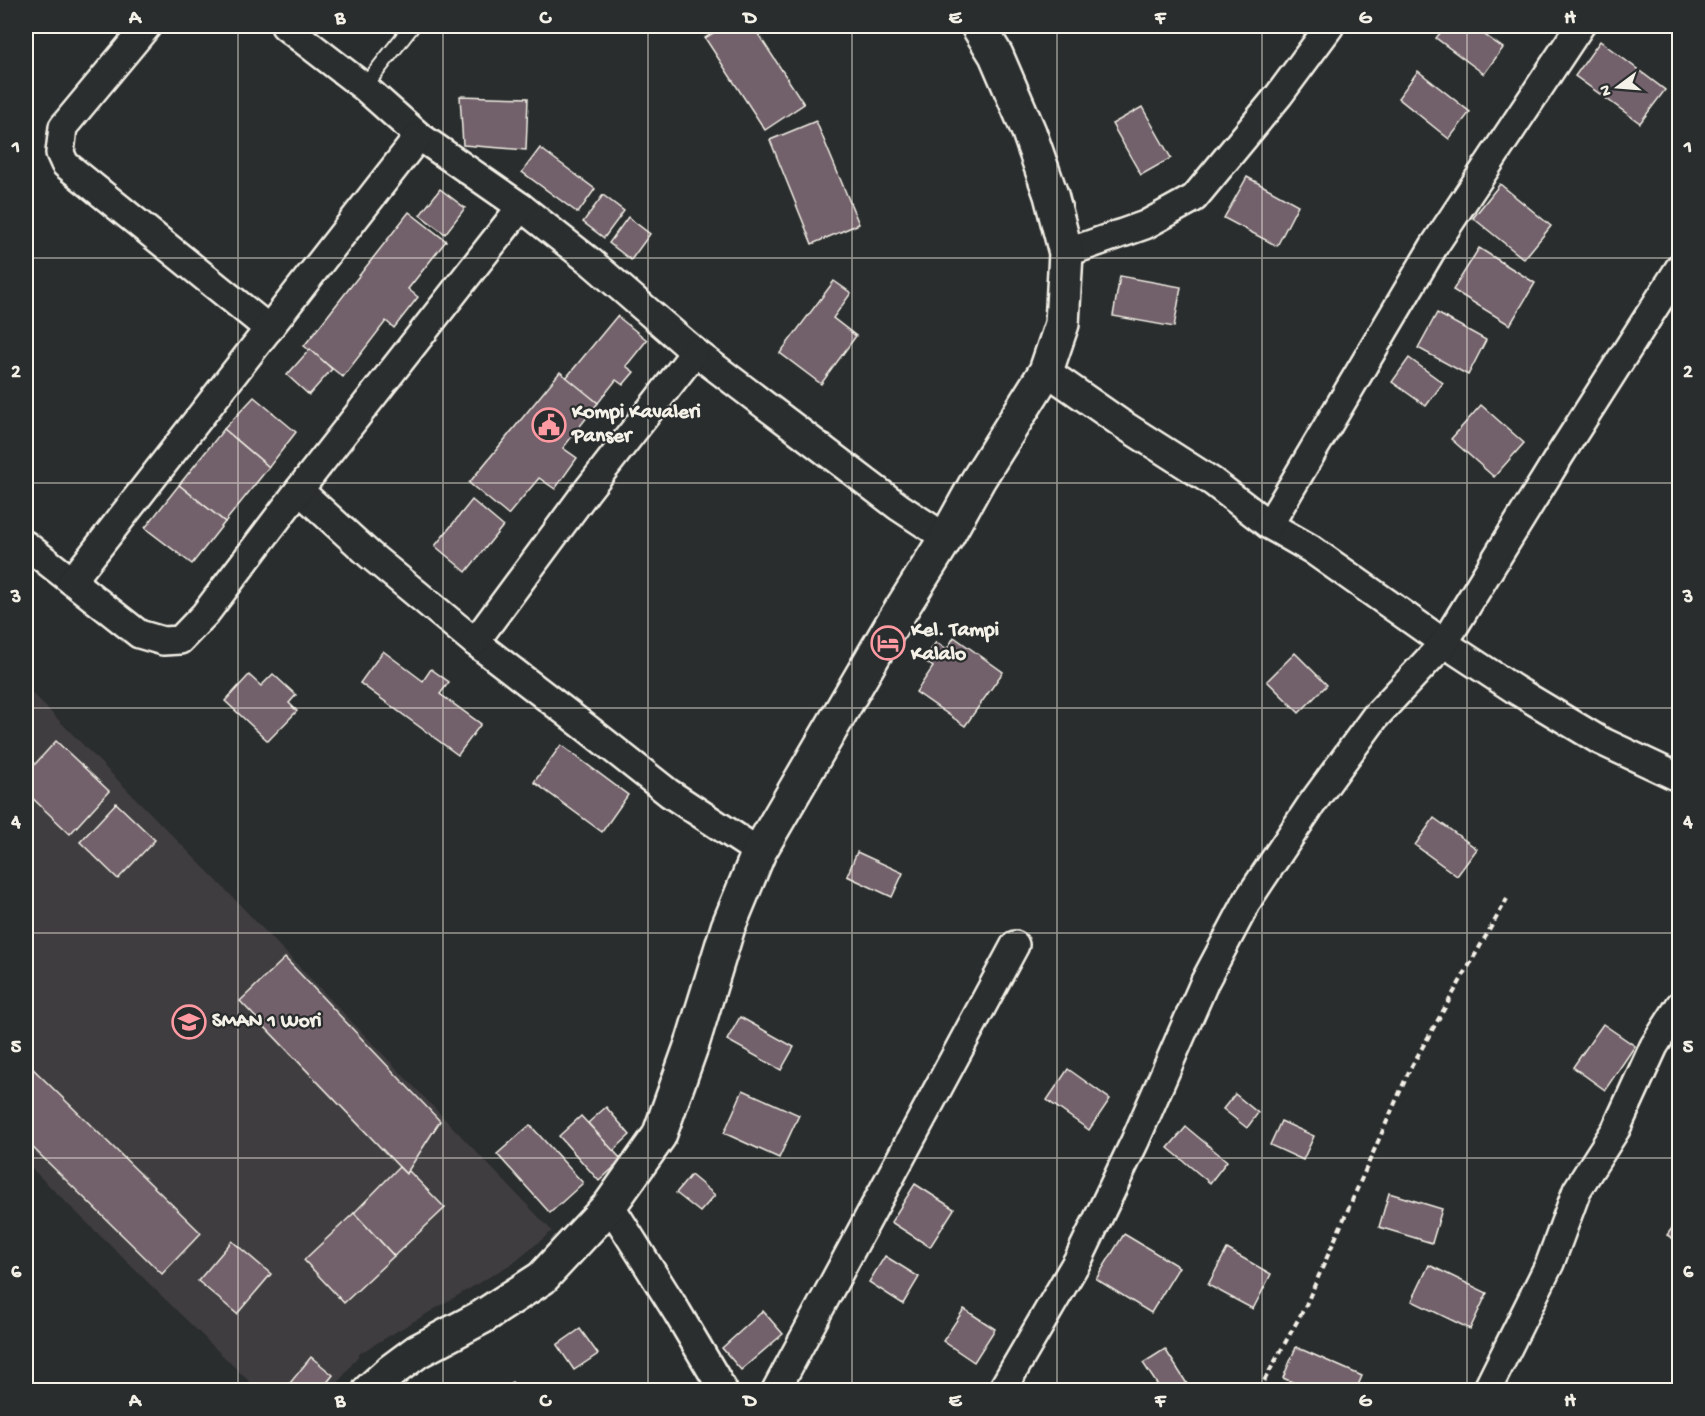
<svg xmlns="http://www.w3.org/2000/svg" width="1705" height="1416" viewBox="0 0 1705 1416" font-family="'Gochi Hand',sans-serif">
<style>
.built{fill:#403d40}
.building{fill:#72616b;stroke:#f4f1e8;stroke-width:1.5}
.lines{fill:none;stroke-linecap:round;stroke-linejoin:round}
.service-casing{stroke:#f4f1e8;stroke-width:18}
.minor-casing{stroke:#f4f1e8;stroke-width:32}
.trunk-casing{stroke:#f4f1e8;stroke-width:38}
.path{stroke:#f4f1e8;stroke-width:4;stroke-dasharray:6 4.5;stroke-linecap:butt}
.service{stroke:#2a2d2e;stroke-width:14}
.minor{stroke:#2a2d2e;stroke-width:27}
.trunk{stroke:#2a2d2e;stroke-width:33}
.grid{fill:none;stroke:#f4f1e8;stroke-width:1.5;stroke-opacity:0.55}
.labels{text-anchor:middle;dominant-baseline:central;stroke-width:4.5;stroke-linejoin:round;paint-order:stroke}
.poi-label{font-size:21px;font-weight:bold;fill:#f4f1e8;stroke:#2a2d2e;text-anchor:start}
.neatline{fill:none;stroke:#f4f1e8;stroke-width:2}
.grid-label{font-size:20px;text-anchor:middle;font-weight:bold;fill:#f4f1e8}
</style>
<rect width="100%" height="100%" fill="#2a2d2e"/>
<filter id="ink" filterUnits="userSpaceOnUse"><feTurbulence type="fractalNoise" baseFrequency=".0167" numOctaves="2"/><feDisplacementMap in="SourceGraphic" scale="12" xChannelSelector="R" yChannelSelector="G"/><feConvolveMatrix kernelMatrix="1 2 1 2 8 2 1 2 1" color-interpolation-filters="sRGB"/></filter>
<g filter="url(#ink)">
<polygon class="built" points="26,687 217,881 552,1231 516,1261 360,1353 333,1390 258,1390 26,1163"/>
<g class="building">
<polygon points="724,26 753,26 804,104 765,130 705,38"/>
<polygon points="1446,26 1472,26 1503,48 1484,74 1436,38"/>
<polygon points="1600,41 1665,90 1640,123 1575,76"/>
<polygon points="1418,71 1470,112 1449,139 1398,98"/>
<polygon points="460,96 528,98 526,150 463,145"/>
<polygon points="1142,107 1171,158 1141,175 1112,124"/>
<polygon points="816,121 859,224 812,244 770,140"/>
<polygon points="540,148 595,189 578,213 522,172"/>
<polygon points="1247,177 1298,205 1277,246 1224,218"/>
<polygon points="1500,184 1551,226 1524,259 1473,218"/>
<polygon points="440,189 465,208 445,234 420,215"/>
<polygon points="603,195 624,211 604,238 583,222"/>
<polygon points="409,212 446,241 408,289 418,297 394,328 386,321 343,377 304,346"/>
<polygon points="628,217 650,234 631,260 609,243"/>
<polygon points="1479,248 1535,283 1510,325 1453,290"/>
<polygon points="1120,276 1181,287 1174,327 1113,316"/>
<polygon points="834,281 851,293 833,318 856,336 821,384 780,353"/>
<polygon points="1437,313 1486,340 1468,375 1418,348"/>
<polygon points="617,316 647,340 626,366 634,372 623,385 616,380 598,403 566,378"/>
<polygon points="310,349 332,369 309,395 287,375"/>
<polygon points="1409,358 1443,383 1426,406 1392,382"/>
<polygon points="560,372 598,403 563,448 577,458 555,489 539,478 508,515 469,483"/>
<polygon points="254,397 296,432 269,467 224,429"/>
<polygon points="1481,405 1524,443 1494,477 1451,439"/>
<polygon points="224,429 269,467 225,522 179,485"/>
<polygon points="179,485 225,522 192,564 145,528"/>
<polygon points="472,500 503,526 466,572 435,546"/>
<polygon points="954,637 1003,672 965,726 916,692 933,667 924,660 936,642 947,649"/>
<polygon points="383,651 423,681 431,669 449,682 440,694 481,724 458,755 360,683"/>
<polygon points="1295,653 1327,685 1299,713 1267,681"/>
<polygon points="273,674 296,695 289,703 297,711 268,741 225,701 249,675 261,686"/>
<polygon points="56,741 109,791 70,834 26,792 26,774"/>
<polygon points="561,745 628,795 602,832 534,782"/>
<polygon points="116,803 155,840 118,879 80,842"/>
<polygon points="1434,818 1477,849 1457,876 1415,845"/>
<polygon points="857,852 903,873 892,897 847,876"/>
<polygon points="285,958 440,1121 406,1174 240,1001"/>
<polygon points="740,1017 794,1047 781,1070 727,1040"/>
<polygon points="1603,1024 1635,1046 1605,1090 1573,1067"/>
<polygon points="26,1062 201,1233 162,1274 26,1141"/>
<polygon points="1068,1069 1110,1099 1089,1130 1047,1100"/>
<polygon points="743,1090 799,1115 779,1158 724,1133"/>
<polygon points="1235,1094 1258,1113 1247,1128 1223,1109"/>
<polygon points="606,1107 630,1135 613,1151 588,1123"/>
<polygon points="581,1116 622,1160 599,1181 559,1136"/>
<polygon points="1281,1121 1314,1136 1303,1160 1270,1145"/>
<polygon points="530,1125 583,1183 550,1213 497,1154"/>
<polygon points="1186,1127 1227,1161 1210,1183 1168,1148"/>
<polygon points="399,1167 406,1174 409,1171 445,1208 394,1256 354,1213"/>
<polygon points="691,1175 715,1195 700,1212 676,1193"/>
<polygon points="915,1184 954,1209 930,1247 891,1222"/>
<polygon points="1389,1193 1442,1209 1432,1243 1379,1227"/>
<polygon points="354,1213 394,1256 344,1303 304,1260"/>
<polygon points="1680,1217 1680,1243 1667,1235"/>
<polygon points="1124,1234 1179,1267 1151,1313 1096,1279"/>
<polygon points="232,1241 271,1274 237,1314 198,1281"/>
<polygon points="1227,1249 1271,1274 1253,1309 1208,1285"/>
<polygon points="885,1256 919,1277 903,1304 869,1282"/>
<polygon points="1429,1265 1487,1293 1470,1329 1412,1301"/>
<polygon points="964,1309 995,1329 974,1362 943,1341"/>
<polygon points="763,1311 783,1334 741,1370 722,1348"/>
<polygon points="580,1329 598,1354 574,1370 557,1345"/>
<polygon points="1296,1347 1362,1376 1356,1390 1311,1390 1283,1378"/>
<polygon points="1165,1349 1191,1390 1161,1390 1143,1363"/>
<polygon points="311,1357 333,1375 321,1390 300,1390 290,1383"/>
<polygon points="512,1382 521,1390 504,1390"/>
</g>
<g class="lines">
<defs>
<polyline id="service" points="364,87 412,26"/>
<g id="minor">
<polyline points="147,26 63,127 60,153 65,164 269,329"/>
<polyline points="285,26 364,87 419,136 521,207 591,262 695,352 899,507 946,538"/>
<polyline points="1066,253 1145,225 1194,198 1279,95 1330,26"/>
<polyline points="1046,371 1122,424 1213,482 1269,525 1311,549 1444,643 1514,689 1599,740 1680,778"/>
<polyline points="299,490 370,555 475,642 588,729 669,793 759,852"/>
<polyline points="1269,525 1434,246 1580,26"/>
<polyline points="26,545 139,634 163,641 180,640 205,614 299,490 521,207"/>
<polyline points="72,581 419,136"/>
<polyline points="475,642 586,492 695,352"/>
<polyline points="610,1205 677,1312 723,1390"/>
<polyline points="776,1390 1015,945"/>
<polyline points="1002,1390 1079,1258 1135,1141 1205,981 1249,898 1311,805 1375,717 1444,643 1560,455 1680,267"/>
<polyline points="1487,1390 1550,1263 1577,1190 1616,1129 1654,1046 1680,1005"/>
</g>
<polyline id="trunk" points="370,1390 391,1371 418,1351 482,1317 542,1278 610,1205 659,1136 693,1041 728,927 759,852 892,624 946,538 978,480 1046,371 1062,324 1066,253 1051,195 1029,132 996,55 978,26"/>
</defs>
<use href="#service" class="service-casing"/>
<use href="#minor" class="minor-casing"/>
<use href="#trunk" class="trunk-casing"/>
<polyline class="path" points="1259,1390 1305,1307 1410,1069 1507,899"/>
<use href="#service" class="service"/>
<use href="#minor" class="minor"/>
<use href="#trunk" class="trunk"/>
</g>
</g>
<path class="grid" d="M238 26V1390M443 26V1390M648 26V1390M852 26V1390M1057 26V1390M1262 26V1390M1467 26V1390M26 258H1680M26 483H1680M26 708H1680M26 933H1680M26 1158H1680"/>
<defs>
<symbol id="civic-ring" viewBox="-11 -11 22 22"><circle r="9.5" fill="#2a2d2e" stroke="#ff9aa2" stroke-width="1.5"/><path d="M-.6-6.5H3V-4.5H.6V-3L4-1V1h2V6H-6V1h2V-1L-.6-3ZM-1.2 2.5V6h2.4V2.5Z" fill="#ff9aa2"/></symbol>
<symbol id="hotel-ring" viewBox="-11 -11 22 22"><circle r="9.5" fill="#2a2d2e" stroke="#ff9aa2" stroke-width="1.5"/><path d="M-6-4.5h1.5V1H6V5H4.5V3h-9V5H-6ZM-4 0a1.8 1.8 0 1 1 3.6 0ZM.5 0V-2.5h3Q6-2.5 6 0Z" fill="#ff9aa2"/></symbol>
<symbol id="school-ring" viewBox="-11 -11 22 22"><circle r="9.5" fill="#2a2d2e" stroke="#ff9aa2" stroke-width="1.5"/><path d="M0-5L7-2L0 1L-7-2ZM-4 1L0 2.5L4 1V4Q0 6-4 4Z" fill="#ff9aa2"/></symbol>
</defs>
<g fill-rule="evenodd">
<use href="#civic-ring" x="530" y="406" width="38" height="38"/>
<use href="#hotel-ring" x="869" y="624" width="38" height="38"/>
<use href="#school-ring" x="170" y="1003" width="38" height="38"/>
</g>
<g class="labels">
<g class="poi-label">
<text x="572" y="413">Kompi Kavaleri<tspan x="572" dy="24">Panser</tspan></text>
<text x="911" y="631">Kel. Tampi<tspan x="911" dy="24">Kalalo</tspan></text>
<text x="212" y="1022">SMAN 1 Wori</text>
</g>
</g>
<rect width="1705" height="1416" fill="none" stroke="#2a2d2e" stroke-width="66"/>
<g transform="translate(1618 87) rotate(254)" stroke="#2a2d2e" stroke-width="4.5" paint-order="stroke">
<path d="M0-4.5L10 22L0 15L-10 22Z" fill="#f4f1e8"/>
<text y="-9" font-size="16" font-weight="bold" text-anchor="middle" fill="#f4f1e8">N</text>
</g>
<rect x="33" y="33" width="1639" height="1350" class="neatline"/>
<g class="grid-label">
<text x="135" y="23">A</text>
<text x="340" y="23">B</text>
<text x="545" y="23">C</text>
<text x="750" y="23">D</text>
<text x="955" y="23">E</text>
<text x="1160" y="23">F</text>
<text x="1365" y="23">G</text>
<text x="1570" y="23">H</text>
<text x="16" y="152">1</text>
<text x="1688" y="152">1</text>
<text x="16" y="377">2</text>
<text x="1688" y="377">2</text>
<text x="16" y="602">3</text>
<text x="1688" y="602">3</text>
<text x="16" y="827">4</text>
<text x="1688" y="827">4</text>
<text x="16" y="1052">5</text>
<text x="1688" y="1052">5</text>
<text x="16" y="1277">6</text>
<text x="1688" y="1277">6</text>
<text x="135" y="1406">A</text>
<text x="340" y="1406">B</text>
<text x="545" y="1406">C</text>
<text x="750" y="1406">D</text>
<text x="955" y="1406">E</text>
<text x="1160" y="1406">F</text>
<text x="1365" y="1406">G</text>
<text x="1570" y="1406">H</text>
</g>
</svg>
